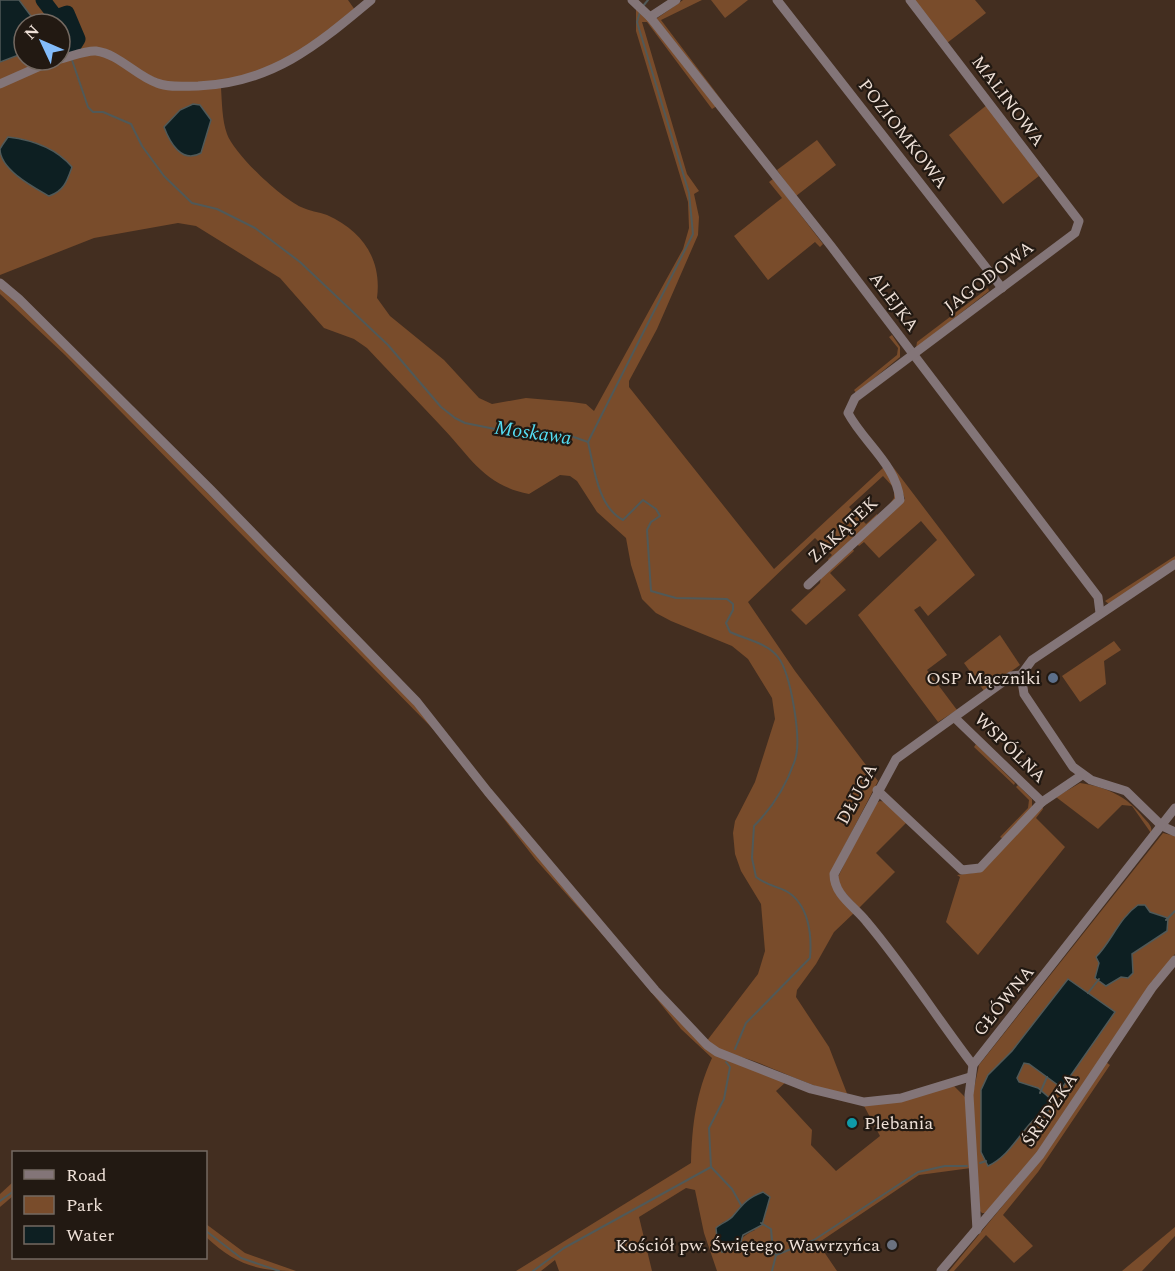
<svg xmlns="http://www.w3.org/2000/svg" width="1175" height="1271" viewBox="0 0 1175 1271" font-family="Spectral,serif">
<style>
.green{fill:#794c2b;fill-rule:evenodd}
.water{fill:#0d1f22;stroke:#505958;stroke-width:1.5}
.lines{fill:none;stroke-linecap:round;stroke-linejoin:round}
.stream{stroke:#505958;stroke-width:2}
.river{stroke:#0d1f22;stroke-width:15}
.minor{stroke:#837578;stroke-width:9}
.service-dot{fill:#5c6f8a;stroke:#221912;stroke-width:2}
.culture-dot{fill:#0f9aa8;stroke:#221912;stroke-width:2}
.worship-dot{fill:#6b7280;stroke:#221912;stroke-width:2}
.labels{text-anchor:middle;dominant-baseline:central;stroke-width:4.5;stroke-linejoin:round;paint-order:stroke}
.street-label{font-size:18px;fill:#eee0d7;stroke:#221912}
.poi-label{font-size:18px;fill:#eee0d7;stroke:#221912;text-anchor:end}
.water-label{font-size:20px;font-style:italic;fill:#54ddf3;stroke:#221912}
</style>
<rect width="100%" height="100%" fill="#432e20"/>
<g class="green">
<path d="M0 0H348L355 10C310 49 261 82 200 84 180 84 164 84 147 74L144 79 157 86 221 88C222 102 222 120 227 134 234 154 281 198 301 207 309 211 319 212 327 215 363 231 382 260 377 298L390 316 444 360 479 398 492 404 526 398 572 402 586 404 594 411 683 249 689 228 688 202 636 31V8L649 20 717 106 712 109 647 22H642L687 174 699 191 694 194 699 217 698 235 657 329 629 381V387L774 569 884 467 896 486V499L886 509 894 498V488L883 476 849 507 866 524 877 514 878 516 829 561 828 559 832 555 815 538 748 602 795 671 878 781 830 874 836 894 855 912 834 932 816 964 797 990 796 997 829 1047 848 1096C816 1088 789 1075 759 1063 741 1056 722 1053 706 1042L758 974 765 951 761 904 741 871 735 854 733 833 735 821 755 782 775 719 772 698 748 659 732 646 671 621 656 613 642 599 631 565 626 538 597 512 577 481 570 476 560 475 529 494C483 485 470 456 440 425 416 399 391 374 367 348L354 339 324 328 280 278 196 226 178 223 94 238 0 275ZM24 24H60V60H24Z"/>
<polygon points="683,0 702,0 661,20 727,107 656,19"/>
<polygon points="711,0 748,0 725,18"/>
<polygon points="914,0 975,0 986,13 947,43"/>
<polygon points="987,105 1039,176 1003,204 949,135"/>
<polygon points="817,140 836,165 796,196 777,170"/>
<polygon points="773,179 823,244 820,247 815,242 768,280 734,236 782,198 769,182"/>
<path d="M0 285 386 672 698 1040 787 1081 776 1091 812 1130 811 1145 836 1171 880 1136 863 1104 954 1086 966 1098 971 1168 919 1175 818 1243 837 1271H717L704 1233 695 1190 686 1188 639 1217 652 1271H559L555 1260 541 1271H516L691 1163C692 1125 696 1093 712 1058L681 1029 626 961 536 860 434 730 65 355 0 294ZM732 1218 755 1230C741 1235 736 1248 723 1252L717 1238 722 1223Z"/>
<polygon points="988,288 989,291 916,348 917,342"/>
<polygon points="892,335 900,347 900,357 856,393 854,390 897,355 898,348 889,337"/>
<polygon points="893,467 975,575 928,616 920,606 914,610 947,655 927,670 957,710 938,722 858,615 937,540 921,521 879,558 864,542 859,546 857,544 905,499"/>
<polygon points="852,548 854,551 830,573 846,590 806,625 791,610 820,583 821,577"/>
<polygon points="1175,556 1175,561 1109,604 1105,601"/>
<polygon points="1000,635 1020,665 984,691 964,663"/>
<polygon points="1114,641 1121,650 1104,661 1106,684 1080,702 1062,676"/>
<polygon points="976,744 1015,783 1014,785 974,747"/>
<path d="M1080 783C1106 787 1127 796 1143 817 1148 823 1153 826 1151 833L1132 806 1122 805 1098 829 1056 797Z"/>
<polygon points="1018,785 1032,799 1032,809 1003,839 1000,837 1028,808 1029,800 1016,787"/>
<polygon points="880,801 886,802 907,822 876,853 895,872 859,908 840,887 838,877 874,804"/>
<polygon points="1042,806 1043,809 1036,818 1065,847 978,955 946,922 960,877 957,875 980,872"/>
<polygon points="1163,833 1175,836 1175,954 1137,1003 1038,1152 987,1213 982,1213 979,1210 972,1098 979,1065"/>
<polygon points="1106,1062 1110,1065 1038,1172 1003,1215 1033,1246 1014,1263 986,1235 954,1271 949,1271 1043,1157"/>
<polygon points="13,1182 13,1196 0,1207 0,1194"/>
<path d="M206 1224 245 1253 296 1271C256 1271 235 1264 206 1237Z"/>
<polygon points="1175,1227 1175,1236 1142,1271 1122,1271"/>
</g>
<g class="water">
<polygon points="0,0 19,0 37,24 24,24 24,53 0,62"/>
<path d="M193 104 200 105 211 120 201 153C182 164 170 143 164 127L180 110Z"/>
<path d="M8 137C33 140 56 148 72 167 67 181 64 191 49 196 35 188 0 170 0 149 2 145 6 140 8 137Z"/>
<path d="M1138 905H1145L1150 912 1168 918 1167 931 1132 954 1133 973 1128 978 1121 977 1106 986 1095 978 1099 963 1096 957C1112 941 1119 918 1138 905Z"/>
<path d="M1068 979 1115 1012 1062 1088 1029 1064 1024 1063 1017 1078 1019 1082 1038 1088 1053 1101 1048 1111C1025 1118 1015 1154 988 1166L981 1152V1090L988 1075 1012 1051Z"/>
<path d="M763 1192 770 1197 762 1225 743 1235 739 1248 722 1252 717 1238 716 1228C721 1223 729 1221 733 1216 743 1204 747 1198 763 1192Z"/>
</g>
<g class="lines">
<g class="stream">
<polyline points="643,6 648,0"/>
<path d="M72 60 88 107 93 112H103L131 124 142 146 164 176 192 203 217 209 255 228 300 262 388 345 441 407 455 418 465 423 505 431 565 434 588 442C594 468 598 507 623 520L643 500 656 509 660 516 651 522 647 530 651 591 676 598 727 599 733 604V610L726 623 730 632C745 639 767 643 778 657 791 674 802 740 795 760 787 784 772 808 754 826L752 858 756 877C766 885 776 886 786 891 809 904 812 935 810 958L746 1023 735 1049"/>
<polyline points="588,442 693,234 689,193 637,22 640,12"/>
<polyline points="1166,920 1175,911"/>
<polyline points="1088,993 1099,979"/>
<polyline points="726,1062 730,1067 724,1099 709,1128 711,1167 732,1189 741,1205"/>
<polyline points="1040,1093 1047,1077"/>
<polyline points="980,1163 986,1161"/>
<polyline points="0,1201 14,1191"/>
<polyline points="761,1223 771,1229 773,1252 776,1255 772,1271"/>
<polyline points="206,1231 241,1258 279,1271"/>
<polyline points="776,1255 814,1240 918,1172 945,1166 967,1166"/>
<polyline points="533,1271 564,1248 711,1167"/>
</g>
<polyline class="river" points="43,0 56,17 67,13 78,39 70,52"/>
<g class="minor">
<polyline points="632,0 650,17 831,246 1098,597 1100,613"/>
<polyline points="777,0 1002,288"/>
<polyline points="650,17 676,0"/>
<path d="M60 59C70 57 86 50 96 51 119 54 136 76 157 83 169 88 185 86 198 86 272 83 316 46 371 0"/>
<polyline points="0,84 54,60"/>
<polyline points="0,283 19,299 211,490 417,702 488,792 655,990 707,1045 717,1052 811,1089 864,1102 901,1098 970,1077"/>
<polyline points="1175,564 1032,660 1021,675 1024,694 1073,767 1091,780 1126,791 1162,826 1175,832"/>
<path d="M808 585 900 500C896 464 864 443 848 413L855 398 1075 233 1079 221 910 0"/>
<polyline points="955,718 1042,802"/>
<polyline points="877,790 962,870 980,868 1042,802 1082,775"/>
<path d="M973 1065C937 1018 905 967 866 921 854 906 834 895 834 874L896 759 1011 676 1021 675"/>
<polyline points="977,1230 969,1095 973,1065 1175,808"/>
<polyline points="941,1271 1040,1155 1152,988 1175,960"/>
</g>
</g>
<circle class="service-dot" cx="1053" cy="678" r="6"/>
<circle class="culture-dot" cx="852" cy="1123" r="6"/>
<circle class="worship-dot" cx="892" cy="1245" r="6"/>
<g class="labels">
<g class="street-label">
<text transform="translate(1008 101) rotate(53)">MALINOWA</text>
<text transform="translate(903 134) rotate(52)">POZIOMKOWA</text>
<text transform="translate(989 277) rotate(-37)">JAGODOWA</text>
<text transform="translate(894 302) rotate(53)">ALEJKA</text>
<text transform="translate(843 530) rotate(-43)">ZAKĄTEK</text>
<text transform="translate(1010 748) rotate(44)">WSPÓLNA</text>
<text transform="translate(857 794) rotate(-62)">DŁUGA</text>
<text transform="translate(1004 1001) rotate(-51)">GŁÓWNA</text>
<text transform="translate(1050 1110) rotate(-56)">ŚREDZKA</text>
</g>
<g class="poi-label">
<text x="1041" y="678">OSP Mączniki</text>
<text x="864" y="1123" text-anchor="start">Plebania</text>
<text x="880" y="1245">Kościół pw. Świętego Wawrzyńca</text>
</g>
<g class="water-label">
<text transform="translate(533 433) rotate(8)">Moskawa</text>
</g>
</g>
<rect x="12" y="1151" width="195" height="108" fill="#221912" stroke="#746961" stroke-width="1.5"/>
<rect x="24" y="1170" width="30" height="9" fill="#837578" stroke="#746961" stroke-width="1.5"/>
<text x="66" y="1181" font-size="18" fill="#eee0d7">Road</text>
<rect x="24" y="1196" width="30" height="18" fill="#794c2b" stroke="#746961" stroke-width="1.5"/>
<text x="66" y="1211" font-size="18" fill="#eee0d7">Park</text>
<rect x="24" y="1226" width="30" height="18" fill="#0d1f22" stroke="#746961" stroke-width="1.5"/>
<text x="66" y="1241" font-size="18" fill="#eee0d7">Water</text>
<g transform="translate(42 42) rotate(314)"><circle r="28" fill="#221912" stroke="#746961" stroke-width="1.5"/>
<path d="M0-4.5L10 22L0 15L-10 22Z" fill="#83bcfb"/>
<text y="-9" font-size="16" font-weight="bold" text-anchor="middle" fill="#eee0d7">N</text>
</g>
</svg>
